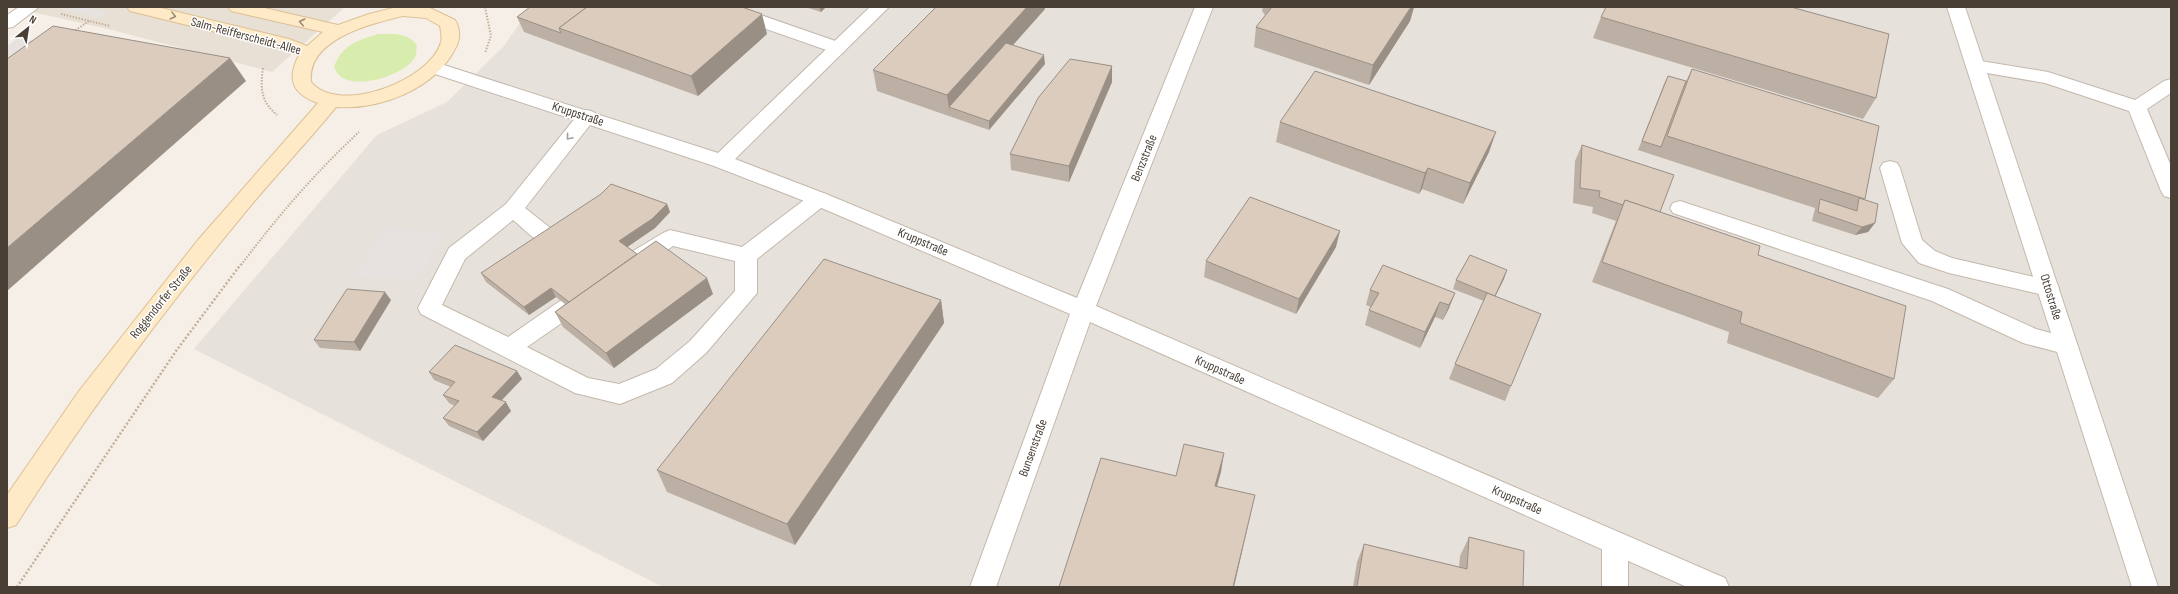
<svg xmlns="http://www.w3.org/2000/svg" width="2178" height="594" viewBox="0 0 2178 594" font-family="'Sofia Sans Condensed',sans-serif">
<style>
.residential{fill:#e9e0d5}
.industrial{fill:#e7e1dc}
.green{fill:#d8ecad}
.parking{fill:#e6e2df}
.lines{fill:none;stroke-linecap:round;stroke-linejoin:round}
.lane-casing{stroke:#c4b8ac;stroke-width:2}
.street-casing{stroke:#c4b8ac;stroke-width:2}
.secondary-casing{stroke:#dcc095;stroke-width:2}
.path-far1{stroke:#c4af99;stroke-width:2;stroke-dasharray:1.5 1.5;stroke-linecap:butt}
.path{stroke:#c4af99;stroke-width:2.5;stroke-dasharray:2 2;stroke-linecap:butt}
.lane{fill:#fff;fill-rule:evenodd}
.street{fill:#fff;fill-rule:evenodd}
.secondary{fill:#ffeac7;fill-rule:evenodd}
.wall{fill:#bcafa3}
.shaded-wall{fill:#998f85}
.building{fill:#dbccbe;stroke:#998f85}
.oneway{stroke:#9b8c77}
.oneway2{stroke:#a49f9a}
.labels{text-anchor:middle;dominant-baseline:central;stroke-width:3;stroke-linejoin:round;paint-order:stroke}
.street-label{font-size:13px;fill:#493f35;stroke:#fff}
</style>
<rect width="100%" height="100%" fill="#f5efe7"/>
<polygon class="residential" points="10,7 345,7 272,72 112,30"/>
<polygon class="industrial" points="531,7 2171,7 2171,587 663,587 194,349 377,135 447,102 504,46"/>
<path class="green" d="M379 34C394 34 407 32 417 45 416 48 417 52 416 55 408 75 355 91 339 75 337 73 335 69 334 67 342 45 358 40 379 34Z"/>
<g class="parking">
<polygon points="53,7 88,7 109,12 100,18"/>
<polygon points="18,38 36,41 7,90 7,46"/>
<polygon points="385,228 446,232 417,279 354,276"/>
</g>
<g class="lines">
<defs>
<g id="lane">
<polygon points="19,7 39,7 13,27 7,28 7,15"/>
<polygon points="712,7 738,7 844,44 847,48 844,52 838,54 832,52 715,11"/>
<polygon points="1975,60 2048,72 2135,100 2164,81 2171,79 2171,93 2147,109 2171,166 2171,198 2164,196 2161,191 2129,111 2045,83 1969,70 1966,66 1969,62"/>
<path d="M587 110 594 112 597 116 525 208 558 234 562 239 558 244C541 250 526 230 513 220L465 259 442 305 508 337 560 301 568 299 576 301 579 307 576 313 527 347 588 378 619 384 656 369 690 341 735 291V261L673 246C660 255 645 270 628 266L625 260 628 254 663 233 670 230 742 247 812 194 819 192 826 194 829 199 826 204 757 259V293L706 353 672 383 620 404 575 393 421 314 418 308 449 248 506 204 580 112Z"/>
<polygon points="1890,161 1897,163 1900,168 1922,240 1935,251 1952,258 2056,282 2059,288 2056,294 2048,296 1949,273 1919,263 1902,243 1880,168 1883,163"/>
<polygon points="1680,201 1948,289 2036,329 2073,339 2076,345 2073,351 2065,354 2023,343 1932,301 1673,213 1670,208 1673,203"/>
<polygon points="1615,531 1624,535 1628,543 1628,587 1602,587 1602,543 1606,535"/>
</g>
<g id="street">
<polygon points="870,7 889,7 735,159 826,194 1077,298 1195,7 1213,7 1096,306 1725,578 1729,587 1687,587 1090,322 996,587 970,587 1070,314 812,204 714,166 429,72 426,68 429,64 435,62 441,64 718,153"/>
<polygon points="1947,7 1965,7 2158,587 2132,587"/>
</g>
<path id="secondary" d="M127 7H157L289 39 307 46 323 32 231 11 228 7H260L338 25 369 14 397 7 430 8 455 20C461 29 460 41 455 49 434 90 379 110 336 107 306 144 273 178 243 215 161 314 85 416 16 525L7 528V495L79 391 198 240 318 103C293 94 286 80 299 55L277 47 130 11ZM403 16 426 18 440 26C441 31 442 37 441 42 431 80 339 116 311 82 307 39 370 24 403 16Z"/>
</defs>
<use href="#lane" class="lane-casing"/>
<use href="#street" class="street-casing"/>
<use href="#secondary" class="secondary-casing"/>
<g class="path-far1">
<polyline points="485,7 491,36 485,53"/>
<polyline points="61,14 110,26"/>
<polyline points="73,32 89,21"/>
<path d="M263 68C260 88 261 102 277 115"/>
<path d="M241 265C278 216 314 174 359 132"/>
</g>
<polyline class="path" points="17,587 176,351 241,264"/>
<use href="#lane" class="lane"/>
<use href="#street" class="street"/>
<use href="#secondary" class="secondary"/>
</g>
<g class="wall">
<polygon points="805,7 826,7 821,12"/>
<polygon points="936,7 1045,7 1045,9 1013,45 1045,64 989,130 877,91 873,70"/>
<polygon points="1263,7 1414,7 1410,21 1369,85 1254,47 1256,27 1265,15 1262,11"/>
<polygon points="517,17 767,34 698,96 524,32"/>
<polygon points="1601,17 1876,98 1863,119 1593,38"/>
<polygon points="1112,66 1112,82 1069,182 1011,170 1010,154"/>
<polygon points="1692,69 1865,199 1864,200 1875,223 1868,232 1855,235 1812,221 1815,208 1638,150 1664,84 1668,76 1686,81"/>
<polygon points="1280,122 1489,152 1463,204 1422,189 1419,194 1276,142"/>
<polygon points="1582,145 1660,212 1758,255 1894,379 1878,398 1727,343 1729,332 1592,282 1616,221 1592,213 1593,207 1573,203 1575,161"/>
<polygon points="667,204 670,212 655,228 627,247 637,254 713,294 614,368 563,327 555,312 565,304 556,297 529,315 486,282 481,273"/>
<polygon points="1336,247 1296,314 1204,277 1206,261"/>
<polygon points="1504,279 1495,297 1511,386 1505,401 1449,379 1455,364 1484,301 1453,289 1456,280"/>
<polygon points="1370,290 1455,293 1449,308 1443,320 1435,317 1420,348 1365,325 1369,310 1371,307 1366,305"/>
<polygon points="391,300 360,351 320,348 314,340"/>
<polygon points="941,300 944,323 795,545 667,492 657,470"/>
<polygon points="517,371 522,379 501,401 511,411 483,441 449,426 443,418 455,406 449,403 443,395 451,387 434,380 429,372"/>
<polygon points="1469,537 1523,587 1353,587 1357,562 1364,544 1459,567 1460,556"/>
</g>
<g class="shaded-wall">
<polygon points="819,7 826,7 821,12"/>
<polygon points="1027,7 1045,7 1045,9 956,109 949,107 950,116 947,95"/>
<polygon points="1411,7 1414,7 1410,21 1369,85 1373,65"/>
<polygon points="762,14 767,34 698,96 691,76"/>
<polygon points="1044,55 1045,64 989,130 989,121"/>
<polygon points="230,58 246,81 7,291 7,248"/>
<polygon points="1112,66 1112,82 1069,182 1069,166"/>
<polygon points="1496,132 1489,152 1463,204 1470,183"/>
<polygon points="1428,168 1422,189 1419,194 1425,173"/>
<polygon points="667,204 670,212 655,228 623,250 619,241"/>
<polygon points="1875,223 1868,232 1855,235 1862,227"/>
<polygon points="1340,231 1336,247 1296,314 1299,299"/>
<polygon points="1507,270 1504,279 1491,304 1495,296"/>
<polygon points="707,278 713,294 614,368 606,353"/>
<polygon points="551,288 556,297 529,315 524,307"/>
<polygon points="385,292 391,300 360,351 354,342"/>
<polygon points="1455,293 1449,308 1443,320 1449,305"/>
<polygon points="941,300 944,323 795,545 787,524"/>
<polygon points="1440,302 1435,317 1420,348 1425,332"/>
<polygon points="517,371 522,379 497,405 492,397"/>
<polygon points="506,402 511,411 483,441 477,432"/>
<polygon points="1224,453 1221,472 1212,504 1215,486"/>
<polygon points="1255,495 1234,587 1233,587"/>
</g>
<g class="building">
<polygon points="530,7 587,7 559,28 561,33 517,17"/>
<polygon points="587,7 742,7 762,14 691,76 559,28"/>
<polygon points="936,7 1027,7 947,95 873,70"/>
<polygon points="1272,7 1411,7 1373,65 1256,27"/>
<polygon points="1606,7 1791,7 1889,34 1876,98 1601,17"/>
<polygon points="53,26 230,58 7,248 7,59"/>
<polygon points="1006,43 1044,55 989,121 949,107"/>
<polygon points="1070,59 1112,66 1069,166 1010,154 1038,98"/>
<polygon points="1692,69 1879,126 1865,199 1667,136"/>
<polygon points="1315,71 1496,132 1470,183 1428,168 1425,173 1280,122"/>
<polygon points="1668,76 1686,81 1661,147 1642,141"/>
<polygon points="1582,145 1674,175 1660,212 1625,200 1623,205 1599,197 1600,191 1580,188"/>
<polygon points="611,184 667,204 652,219 619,241 637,254 569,302 551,288 524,307 481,273 601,194"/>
<polygon points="1250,197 1340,231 1299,299 1206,261"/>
<polygon points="1859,198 1878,204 1875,223 1862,227 1818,212 1820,199 1857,211"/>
<polygon points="1625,200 1760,246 1758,255 1906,306 1894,379 1740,323 1742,312 1602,262"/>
<polygon points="656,241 707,278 606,353 555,312"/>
<polygon points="1470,255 1507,270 1495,296 1456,280"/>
<polygon points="824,259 941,300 787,524 657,470"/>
<polygon points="1383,265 1455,293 1449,305 1440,302 1425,332 1369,310 1379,293 1370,290"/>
<polygon points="347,289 385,292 354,342 314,340"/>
<polygon points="1487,293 1541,314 1511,386 1455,364"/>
<polygon points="455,345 517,371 492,397 506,402 477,432 443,418 459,401 443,395 455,382 429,372"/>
<polygon points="1184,444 1224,453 1215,486 1255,495 1233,587 1059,587 1101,458 1176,476"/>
<polygon points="1469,537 1524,551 1523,587 1357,587 1364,544 1467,569"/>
</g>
<defs><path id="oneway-chevron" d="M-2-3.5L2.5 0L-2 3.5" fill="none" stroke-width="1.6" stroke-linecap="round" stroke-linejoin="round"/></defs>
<g class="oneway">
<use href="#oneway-chevron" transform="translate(173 16) rotate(14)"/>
<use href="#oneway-chevron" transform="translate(302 22) rotate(-167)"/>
</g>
<use class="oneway2" href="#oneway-chevron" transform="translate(569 137) rotate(130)"/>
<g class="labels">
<g class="street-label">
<text transform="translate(246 36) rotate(15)">Salm-Reifferscheidt-Allee</text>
<text transform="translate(578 114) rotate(18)">Kruppstraße</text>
<text transform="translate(1144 158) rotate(-68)">Benzstraße</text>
<text transform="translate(923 242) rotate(23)">Kruppstraße</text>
<text transform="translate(2051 297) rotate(73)">Ottostraße</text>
<text transform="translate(161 302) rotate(-51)">Roggendorfer Straße</text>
<text transform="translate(1220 370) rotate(24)">Kruppstraße</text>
<text transform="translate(1033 448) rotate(-70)">Bunsenstraße</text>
<text transform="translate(1517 500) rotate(24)">Kruppstraße</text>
</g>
</g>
<rect width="2178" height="594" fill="none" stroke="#493f35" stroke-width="16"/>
<g transform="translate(28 28) rotate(30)" stroke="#ffffff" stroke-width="3" paint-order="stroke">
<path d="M0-3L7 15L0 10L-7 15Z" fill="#493f35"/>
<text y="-6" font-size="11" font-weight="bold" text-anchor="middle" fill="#493f35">N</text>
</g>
</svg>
